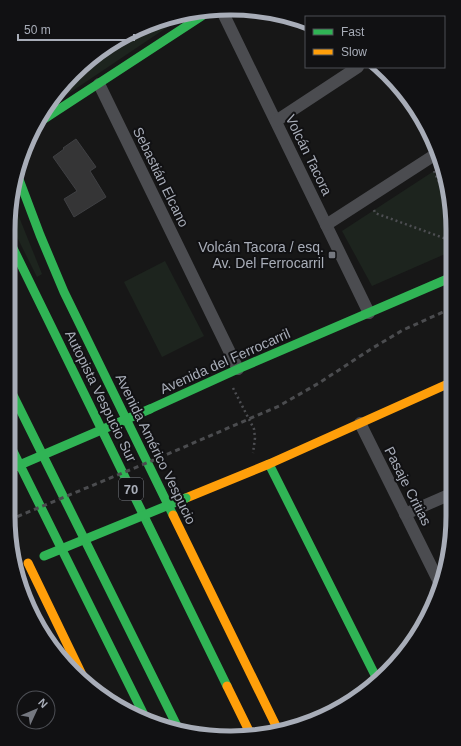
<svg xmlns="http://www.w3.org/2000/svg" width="461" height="746" viewBox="0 0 461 746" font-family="Arial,sans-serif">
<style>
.green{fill:#1d241e}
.building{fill:#353536;stroke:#3f4043}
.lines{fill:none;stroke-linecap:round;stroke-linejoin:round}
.path{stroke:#4d4e52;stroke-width:2.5;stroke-dasharray:2 3;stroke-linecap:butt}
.street{stroke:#4b4c50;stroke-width:12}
.fast{stroke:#30b455;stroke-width:9}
.slow{stroke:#ff9f0a;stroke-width:9}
.rail{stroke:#4b4c4f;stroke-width:3;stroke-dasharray:5 4;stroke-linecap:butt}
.fast-bridge{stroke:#30b455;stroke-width:9}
.poi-dot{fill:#757880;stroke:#111113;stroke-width:1.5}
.labels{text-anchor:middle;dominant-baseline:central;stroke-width:4;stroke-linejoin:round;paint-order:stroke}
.shield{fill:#111113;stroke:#7b7e86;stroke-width:1}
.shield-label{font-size:13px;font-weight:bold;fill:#a8adb8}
.street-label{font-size:14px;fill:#a8adb8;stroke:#111113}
.poi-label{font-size:14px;fill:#a8adb8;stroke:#111113;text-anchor:end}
.rim{fill:none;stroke:#a8adb8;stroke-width:5}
</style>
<rect width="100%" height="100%" fill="#171717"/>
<g class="green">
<polygon points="173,19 175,22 47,108 54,95 100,55 134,33"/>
<polygon points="434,171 453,216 452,251 372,286 342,231"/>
<polygon points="11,197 42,274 37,277 10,223 10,202"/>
<polygon points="165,261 204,336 162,357 124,282"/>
</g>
<polygon class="building" points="76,139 96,167 90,171 106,197 74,217 64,199 77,191 53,157 64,149 63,148"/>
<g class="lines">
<g class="path">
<polyline points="434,171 449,204"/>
<polyline points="374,210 375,213 452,241"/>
<polyline points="233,388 254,429 255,438 253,453"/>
</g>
<g class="street">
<polyline points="222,11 369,313"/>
<polyline points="99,84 238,369"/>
<polyline points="276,121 358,67"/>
<polyline points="326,225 436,154"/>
<polyline points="360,423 440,584"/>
<polyline points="405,514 451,494"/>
</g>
<g class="fast">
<polyline points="38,123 211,10"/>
<polyline points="17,174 40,235 64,292 173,515"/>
<polyline points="10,242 227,686"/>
<polyline points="9,387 179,730"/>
<polyline points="150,409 238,369 452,277"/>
<polyline points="8,441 146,719"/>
<polyline points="269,464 377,679"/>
</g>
<g class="slow">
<polyline points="186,498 269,464 452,382"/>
<polyline points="173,515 279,732"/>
<polyline points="28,563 86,683"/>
<polyline points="227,686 251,735"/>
</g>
<polyline class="rail" points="9,520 161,457 279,406 319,383 371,349 403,330 452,308"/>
<g class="fast-bridge">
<polyline points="8,470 150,409"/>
<polyline points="44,556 186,498"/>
</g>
</g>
<rect class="poi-dot" x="328" y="251" width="8" height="8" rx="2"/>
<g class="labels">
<rect class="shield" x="119" y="478" width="24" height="22" rx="3"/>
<g class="shield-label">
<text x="131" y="489">70</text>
</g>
<g class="street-label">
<text transform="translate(309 155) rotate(64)">Volcán Tacora</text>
<text transform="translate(161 177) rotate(64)">Sebastián Elcano</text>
<text transform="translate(225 361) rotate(-24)">Avenida del Ferrocarril</text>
<text transform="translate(101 396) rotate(64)">Autopista Vespucio Sur</text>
<text transform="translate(156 449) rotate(64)">Avenida Américo Vespucio</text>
<text transform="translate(408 486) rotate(63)">Pasaje Critias</text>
</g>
<g class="poi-label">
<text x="324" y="247">Volcán Tacora / esq.<tspan x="324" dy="16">Av. Del Ferrocarril</tspan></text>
</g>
</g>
<path d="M0 0H461V746H0ZM230 15H231A215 215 0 0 1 446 230V516A215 215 0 0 1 231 731H230A215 215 0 0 1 15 516V230A215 215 0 0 1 230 15Z" fill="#111113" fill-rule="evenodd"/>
<path class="rim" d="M230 15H231A215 215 0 0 1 446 230V516A215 215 0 0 1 231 731H230A215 215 0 0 1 15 516V230A215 215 0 0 1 230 15Z"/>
<rect x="305" y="16" width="140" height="52" fill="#111113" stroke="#4d4f55"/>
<rect x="313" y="29" width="20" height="6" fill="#30b455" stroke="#4d4f55"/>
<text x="341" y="36" font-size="12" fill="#a8adb8">Fast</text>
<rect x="313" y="49" width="20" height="6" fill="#ff9f0a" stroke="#4d4f55"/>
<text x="341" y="56" font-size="12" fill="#a8adb8">Slow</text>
<g transform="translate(36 710) rotate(46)"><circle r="19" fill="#111113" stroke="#4d4f55"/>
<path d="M0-3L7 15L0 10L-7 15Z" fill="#757880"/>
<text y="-6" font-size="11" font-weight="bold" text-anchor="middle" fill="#a8adb8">N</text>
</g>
<path d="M18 34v6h116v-6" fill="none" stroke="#a8adb8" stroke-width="2"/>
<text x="24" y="34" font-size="12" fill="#a8adb8" stroke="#111113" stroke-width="3" paint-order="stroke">50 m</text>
</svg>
